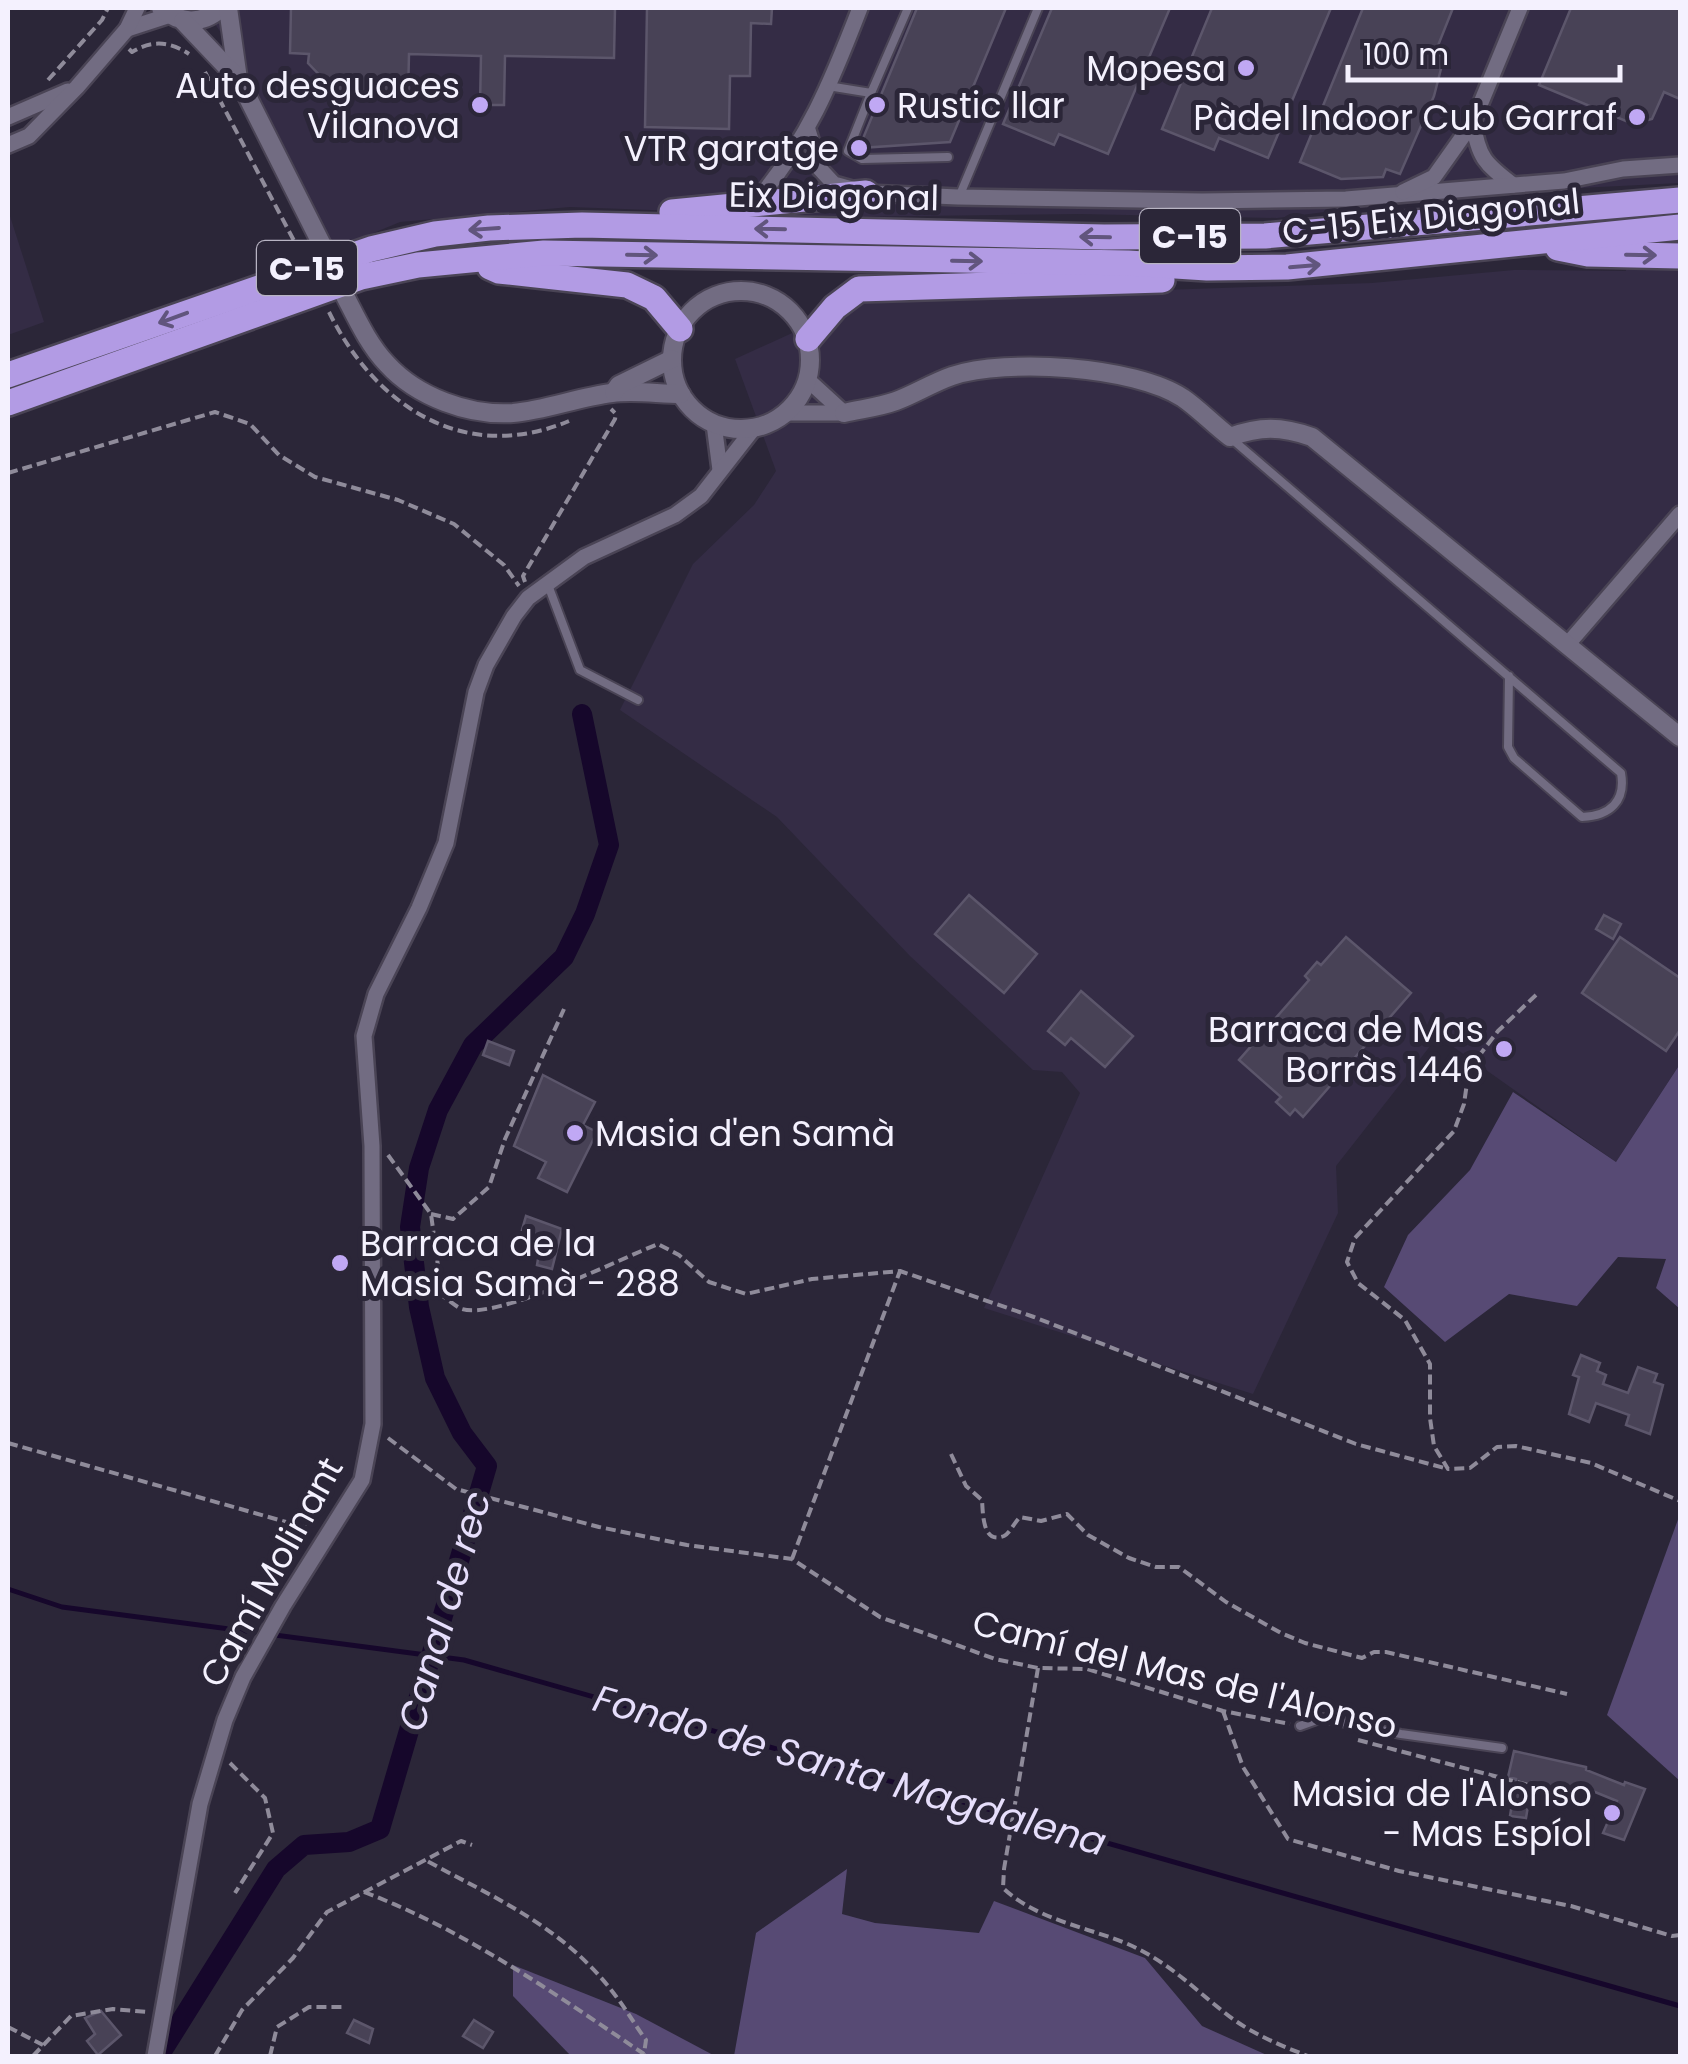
<svg xmlns="http://www.w3.org/2000/svg" width="1688" height="2064" viewBox="0 0 1688 2064" font-family="Poppins,sans-serif">
<style>
.built{fill:#342c45}
.forest{fill:#574a74}
.lines{fill:none;stroke-linecap:round;stroke-linejoin:round}
.stream{stroke:#16072b;stroke-width:5}
.canal{stroke:#16072b;stroke-width:20}
.building{fill:#484256;stroke:#5c566b;stroke-width:2.5}
.service-casing{stroke:#4a4455;stroke-width:12}
.minor-casing{stroke:#4a4455;stroke-width:20}
.tertiary-casing{stroke:#4a4455;stroke-width:22}
.trunk-casing{stroke:#4a4455;stroke-width:30}
.path{stroke:#8f8b9a;stroke-width:4;stroke-dasharray:10 5;stroke-linecap:butt}
.service{stroke:#726c82;stroke-width:8}
.minor{stroke:#726c82;stroke-width:15}
.tertiary{stroke:#726c82;stroke-width:18}
.trunk{stroke:#b29be4;stroke-width:25}
.oneway{stroke:#61557d}
.poi-dot{fill:#c0a8f4;stroke:#2b2638;stroke-width:4}
.labels{text-anchor:middle;dominant-baseline:central;stroke-width:10;stroke-linejoin:round;paint-order:stroke}
.shield{fill:#2b2638;stroke:#b8b4c3;stroke-width:2.5}
.shield-label{font-size:32px;font-weight:bold;fill:#f4f1fe}
.poi-label{font-size:35px;fill:#f4f1fe;stroke:#2b2638;text-anchor:end}
.street-label{font-size:35px;fill:#f4f1fe;stroke:#2b2638}
.water-label{font-size:38px;font-style:italic;fill:#e6defb;stroke:#2b2638}
</style>
<rect width="100%" height="100%" fill="#2b2638"/>
<g class="built">
<polygon points="204,8 1680,8 1680,183 1478,193 1277,218 1080,214 840,217 570,207 400,222 330,251 247,71"/>
<polygon points="8,210 44,322 8,335"/>
<polygon points="1680,239 1680,1064 1616,1162 1438,1036 1336,1166 1338,1213 1253,1394 984,1308 1080,1093 1062,1072 1033,1070 910,956 777,817 620,710 693,564 754,505 776,471 735,359 865,300 1372,283 1514,270 1626,271 1626,243"/>
</g>
<g class="forest">
<polygon points="1680,1064 1680,1309 1656,1288 1666,1259 1618,1257 1577,1306 1509,1294 1445,1342 1384,1287 1408,1235 1470,1170 1513,1092 1616,1162"/>
<polygon points="1680,1514 1680,1781 1607,1715"/>
<polygon points="847,1869 842,1914 875,1923 979,1933 994,1901 1145,1958 1202,2026 1269,2056 734,2056 756,1933"/>
<polygon points="513,1965 636,2014 715,2056 571,2056 513,1996"/>
</g>
<g class="lines">
<polyline class="stream" points="8,1589 62,1607 464,1660 1680,2006"/>
<polyline class="canal" points="159,2056 276,1869 304,1845 349,1842 380,1829 487,1466 462,1433 435,1378 419,1307 410,1227 419,1168 438,1110 473,1045 564,957 585,914 609,845 582,714"/>
</g>
<g class="building">
<polygon points="291,8 615,8 614,58 505,56 504,105 480,105 481,56 409,54 408,96 333,95 330,94 330,86 308,63 309,54 290,53"/>
<polygon points="647,8 772,8 771,24 751,23 750,76 730,76 729,129 645,127"/>
<polygon points="917,8 1006,8 950,142 859,148"/>
<polygon points="1052,8 1170,8 1108,154 1059,134 1054,145 1003,124"/>
<polygon points="1212,8 1331,8 1268,158 1219,138 1214,150 1162,129"/>
<polygon points="1363,8 1453,8 1435,53 1444,57 1434,96 1400,174 1386,169 1383,177 1341,179 1300,162"/>
<polygon points="1571,8 1680,8 1680,99 1664,92 1652,119 1633,124 1539,85"/>
<polygon points="969,895 1037,954 1004,993 935,934"/>
<polygon points="1604,915 1621,924 1613,939 1596,929"/>
<polygon points="1346,937 1411,993 1303,1117 1295,1109 1290,1115 1276,1102 1281,1097 1239,1060 1309,980 1305,976 1317,962 1321,965"/>
<polygon points="1620,937 1680,978 1680,1030 1666,1051 1582,993"/>
<polygon points="1081,991 1133,1036 1105,1067 1071,1038 1065,1045 1048,1031"/>
<polygon points="488,1041 514,1051 509,1065 483,1055"/>
<polygon points="543,1075 595,1102 583,1125 597,1132 567,1192 538,1178 546,1162 514,1146"/>
<polygon points="526,1216 562,1229 552,1269 537,1265 542,1236 522,1230"/>
<polygon points="1581,1355 1600,1363 1597,1371 1606,1375 1603,1384 1628,1393 1638,1367 1657,1374 1654,1382 1663,1385 1650,1434 1626,1425 1629,1415 1596,1403 1589,1422 1569,1414 1579,1377 1573,1375"/>
<polygon points="1514,1751 1586,1767 1586,1770 1624,1785 1625,1782 1645,1789 1624,1840 1603,1833 1617,1801 1578,1785 1576,1796 1560,1793 1560,1788 1532,1782 1526,1818 1510,1816 1516,1779 1508,1777"/>
<polygon points="101,2011 121,2035 98,2055 87,2041 95,2034 85,2018"/>
<polygon points="354,2020 373,2029 369,2043 347,2033"/>
<polygon points="474,2020 493,2032 483,2048 463,2036"/>
</g>
<g class="lines">
<defs>
<g id="service">
<polyline points="828,86 871,93 908,8"/>
<polyline points="871,93 848,151 862,159 948,157"/>
<polyline points="959,197 1038,8"/>
<path d="M1233 440 1621 773C1626 801 1610 816 1582 817L1514 758 1508 747 1509 676"/>
<polyline points="548,585 580,670 638,700"/>
<polyline points="1300,1726 1322,1718 1401,1734 1502,1748"/>
</g>
<g id="minor">
<polyline points="127,29 170,15"/>
<polyline points="8,117 68,91"/>
<path d="M1473 122C1478 157 1485 164 1513 185"/>
<polyline points="808,130 820,169 834,184 866,193 958,197 1202,201 1346,199 1564,181 1623,169 1680,165"/>
<polyline points="8,145 29,136 77,87 127,29 137,8"/>
<polyline points="1403,192 1434,177 1473,122 1520,8"/>
<path d="M754 204C807 142 831 83 860 8"/>
<polyline points="808,380 844,413"/>
<polyline points="786,413 844,413"/>
<polyline points="714,424 720,470"/>
<polyline points="1567,645 1680,514"/>
<polyline points="155,2056 200,1804 225,1720 243,1677 283,1606 362,1480 373,1424 372,1146 364,1036 376,994 419,908 446,843 476,692 486,665 514,616 528,598 584,557 675,515 701,496 754,428"/>
</g>
<g id="tertiary">
<path d="M161 8C180 24 202 25 221 8"/>
<polyline points="228,8 238,79"/>
<polyline points="183,21 239,80 326,253"/>
<circle cx="741" cy="360" r="69"/>
<path d="M343 292C356 317 368 344 387 364 417 397 469 416 513 413 546 410 579 397 612 393 634 390 659 394 681 394"/>
<polyline points="614,392 619,385 672,359"/>
<path d="M844 413C861 409 880 407 896 401 915 394 932 383 952 376 1007 358 1134 366 1183 398 1199 409 1214 425 1230 437 1260 426 1281 426 1312 437L1680 737"/>
</g>
<g id="trunk">
<polyline points="672,212 866,193"/>
<polyline points="1558,248 1588,254 1680,256"/>
<polyline points="490,267 499,271 627,285 654,298 680,329"/>
<polyline points="808,339 835,307 859,289 1162,280"/>
<polyline points="8,375 371,249 435,234 489,228 582,225 1104,237 1265,236 1680,200"/>
<polyline points="8,403 361,277 418,265 544,253 1128,263 1207,268 1287,267 1680,227"/>
</g>
</defs>
<use href="#service" class="service-casing"/>
<use href="#minor" class="minor-casing"/>
<use href="#tertiary" class="tertiary-casing"/>
<use href="#trunk" class="trunk-casing"/>
<g class="path">
<path d="M129 49 132 52C152 40 169 41 189 54"/>
<polyline points="205,72 301,254"/>
<polyline points="48,80 102,20 108,8"/>
<path d="M329 312C375 406 464 465 569 421"/>
<polyline points="8,473 215,412 250,424 279,455 315,477 398,500 454,524 504,565 519,586"/>
<polyline points="525,582 523,576 615,419 616,414 611,409"/>
<polyline points="1536,995 1498,1031 1469,1069 1464,1104 1454,1131 1355,1238 1347,1262 1358,1283 1405,1320 1430,1364 1430,1418 1434,1446 1448,1469 1470,1468 1497,1447 1516,1446 1591,1463 1680,1501"/>
<path d="M388 1155 431 1214 442 1296C448 1299 456 1307 462 1309 497 1320 620 1259 658 1244L679 1255 709 1282 746 1294 812 1279 900 1271 1034 1317 1356 1444 1448 1469"/>
<polyline points="431,1214 453,1219 489,1187 505,1139 564,1009"/>
<polyline points="388,1438 456,1489 599,1527 687,1545 792,1559 880,1617 995,1659 1038,1668 1087,1669 1223,1711 1290,1724"/>
<polyline points="8,1443 311,1529"/>
<path d="M951 1454 966 1486 982 1500C983 1512 982 1545 1004 1536 1010 1533 1014 1523 1020 1517L1041 1521 1067 1514 1088 1535 1129 1558 1156 1567H1179L1226 1602 1281 1633 1305 1643 1362 1658 1374 1652H1386L1567 1694"/>
<polyline points="792,1559 900,1271"/>
<path d="M1038 1668 1004 1869 1003 1888C1036 1919 1082 1926 1123 1942 1165 1959 1191 1986 1225 2013 1250 2033 1279 2045 1308 2056"/>
<polyline points="1223,1711 1243,1767 1288,1839 1399,1871 1571,1906 1672,1936 1680,1935"/>
<polyline points="1358,1740 1551,1791"/>
<polyline points="230,1763 265,1798 273,1833 235,1893"/>
<path d="M364 1892C465 1930 555 1994 644 2054L646 2040C635 2025 626 2009 615 1995 565 1928 497 1899 427 1861"/>
<polyline points="8,2027 43,2045"/>
<polyline points="33,2056 71,2016 113,2009 147,2012"/>
<polyline points="215,2056 242,2010 293,1958 327,1912 461,1841 472,1845"/>
<polyline points="270,2056 277,2027 309,2007 342,2007"/>
</g>
<use href="#service" class="service"/>
<use href="#minor" class="minor"/>
<use href="#tertiary" class="tertiary"/>
<use href="#trunk" class="trunk"/>
</g>
<defs><path id="oneway-shaft" d="M-6 0H5M1.5-3L5.5 0L1.5 3" fill="none" stroke-width="1.6" stroke-linecap="round" stroke-linejoin="round" transform="scale(2.5)"/></defs>
<g class="oneway">
<use href="#oneway-shaft" transform="translate(484 229) rotate(176)"/>
<use href="#oneway-shaft" transform="translate(770 229) rotate(-179)"/>
<use href="#oneway-shaft" transform="translate(1095 237) rotate(-179)"/>
<use href="#oneway-shaft" transform="translate(642 255) rotate(1)"/>
<use href="#oneway-shaft" transform="translate(1641 255) rotate(1)"/>
<use href="#oneway-shaft" transform="translate(967 261) rotate(1)"/>
<use href="#oneway-shaft" transform="translate(1305 266) rotate(-5)"/>
<use href="#oneway-shaft" transform="translate(173 318) rotate(160)"/>
</g>
<g class="poi-dot">
<circle cx="1246" cy="68" r="10"/>
<circle cx="480" cy="105" r="10"/>
<circle cx="877" cy="105" r="10"/>
<circle cx="1637" cy="117" r="10"/>
<circle cx="859" cy="148" r="10"/>
<circle cx="1504" cy="1049" r="10"/>
<circle cx="575" cy="1133" r="10"/>
<circle cx="340" cy="1263" r="10"/>
<circle cx="1612" cy="1813" r="10"/>
</g>
<g class="labels">
<g class="shield">
<rect x="1140" y="209" width="100" height="54" rx="8"/>
<rect x="257" y="241" width="100" height="54" rx="8"/>
</g>
<g class="shield-label">
<text x="1190" y="236">C-15</text>
<text x="307" y="268">C-15</text>
</g>
<g class="poi-label">
<text x="1226" y="68">Mopesa</text>
<text x="460" y="85">Auto desguaces<tspan x="460" dy="40">Vilanova</tspan></text>
<text x="897" y="105" text-anchor="start">Rustic llar</text>
<text x="1617" y="117">Pàdel Indoor Cub Garraf</text>
<text x="839" y="148">VTR garatge</text>
<text x="1484" y="1029">Barraca de Mas<tspan x="1484" dy="40">Borràs 1446</tspan></text>
<text x="595" y="1133" text-anchor="start">Masia d'en Samà</text>
<text x="360" y="1243" text-anchor="start">Barraca de la<tspan x="360" dy="40">Masia Samà - 288</tspan></text>
<text x="1592" y="1793">Masia de l'Alonso<tspan x="1592" dy="40">- Mas Espíol</tspan></text>
</g>
<g class="street-label">
<text transform="translate(834 196) rotate(1)">Eix Diagonal</text>
<text transform="translate(1431 216) rotate(-6)">C-15 Eix Diagonal</text>
<text transform="translate(271 1572) rotate(-61)">Camí Molinant</text>
<text transform="translate(1185 1674) rotate(14)">Camí del Mas de l'Alonso</text>
</g>
<g class="water-label">
<text transform="translate(444 1611) rotate(-74)">Canal de rec</text>
<text transform="translate(850 1770) rotate(16)">Fondo de Santa Magdalena</text>
</g>
</g>
<rect width="1688" height="2064" fill="none" stroke="#f4f1fe" stroke-width="20"/>
<path d="M1348 65v15h272v-15" fill="none" stroke="#f4f1fe" stroke-width="5"/>
<text x="1363" y="65" font-size="30" fill="#f4f1fe" stroke="#2b2638" stroke-width="8" paint-order="stroke">100 m</text>
</svg>
